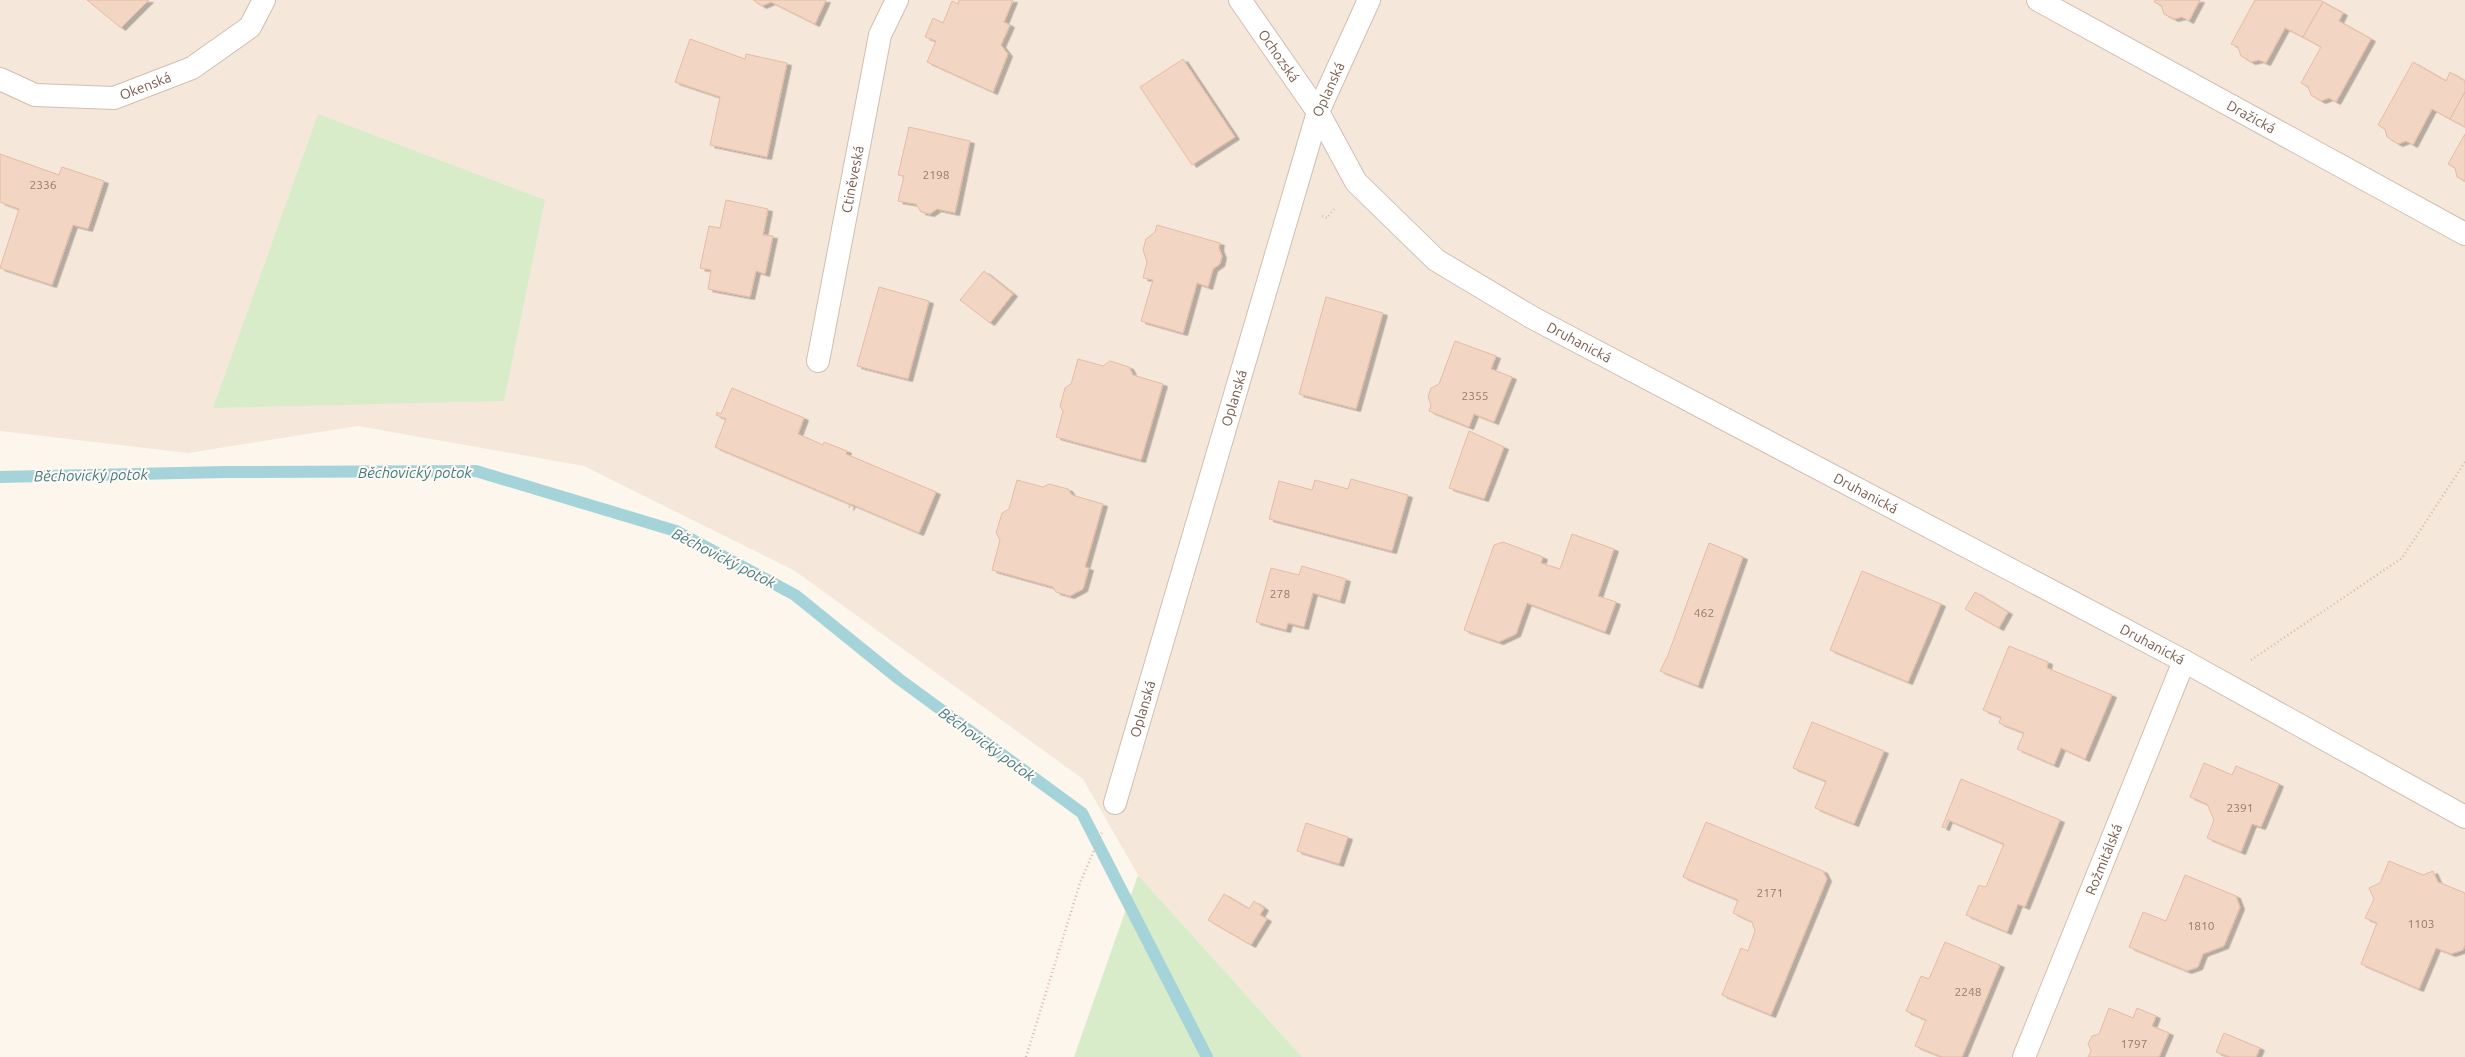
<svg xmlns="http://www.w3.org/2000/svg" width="2465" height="1057" viewBox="0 0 2465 1057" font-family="Ubuntu,sans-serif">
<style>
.residential{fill:#f5e8da}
.green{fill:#d8ecc9}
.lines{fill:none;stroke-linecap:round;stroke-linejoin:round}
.stream{stroke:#a5d3da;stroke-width:12}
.building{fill:#f3d5c3;stroke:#e6bba3;filter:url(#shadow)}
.minor-casing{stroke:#d1beb0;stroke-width:24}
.path{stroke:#d9b8a5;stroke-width:2.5;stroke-dasharray:1 3;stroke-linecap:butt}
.minor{stroke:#fff;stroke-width:22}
.labels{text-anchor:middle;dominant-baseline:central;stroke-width:4;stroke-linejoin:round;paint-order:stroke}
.number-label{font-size:12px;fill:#987a6a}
.street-label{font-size:14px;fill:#7a5c4d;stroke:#fffaf3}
.water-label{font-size:15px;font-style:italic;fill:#437c86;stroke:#fffaf3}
</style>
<defs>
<filter id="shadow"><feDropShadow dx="4.5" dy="2.5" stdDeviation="0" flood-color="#0004"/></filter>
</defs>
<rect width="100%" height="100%" fill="#fdf6ec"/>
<polygon class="residential" points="0,0 2465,0 2465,1057 1302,1057 1138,875 1083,779 795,571 584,466 358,426 188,453 0,431"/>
<g class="green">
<polygon points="318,114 545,200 504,401 213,408"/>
<polygon points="1138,875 1302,1057 1074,1057"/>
</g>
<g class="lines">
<polyline class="stream" points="0,477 225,472 476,471 676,531 795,595 899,679 1082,813 1207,1057"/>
</g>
<g class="building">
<polygon points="87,0 149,0 121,28"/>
<polygon points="753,0 826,0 815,24 771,2 762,6"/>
<polygon points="959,0 1013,0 1004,22 1010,25 1001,45 1008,54 993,92 927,62 936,41 925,37 933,18 943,23 952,1 958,4"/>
<polygon points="2155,0 2200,0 2189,21 2182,17 2174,19 2164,14 2161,5 2154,2"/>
<polygon points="2255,0 2320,0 2323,2 2303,37 2285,28 2266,63 2259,60 2251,62 2241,56 2238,47 2231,44"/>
<polygon points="2323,2 2343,13 2339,21 2371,39 2336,102 2329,98 2321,101 2311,95 2308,87 2301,83 2321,47 2303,37"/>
<polygon points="690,39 745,59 746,54 787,63 767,157 710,145 720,97 675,82"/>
<polygon points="1183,59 1235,137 1192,165 1140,87"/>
<polygon points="2413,62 2446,81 2450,72 2465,81 2465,92 2450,119 2432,109 2413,145 2406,141 2398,144 2387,137 2385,129 2378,125"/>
<polygon points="2465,92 2465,127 2450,119"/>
<polygon points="909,127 970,141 955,213 937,209 930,214 921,212 916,204 898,201 904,176 898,175"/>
<polygon points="2465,134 2465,181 2457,177 2455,168 2448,164"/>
<polygon points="0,154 59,175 62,167 104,181 88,229 73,225 52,285 0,268 19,209 0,202"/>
<polygon points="726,200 768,209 763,235 773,236 765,274 756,271 750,297 708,289 711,270 700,268 709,226 720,228"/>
<polygon points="1157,225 1220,243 1219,248 1222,256 1220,264 1213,269 1208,287 1197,283 1183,333 1141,321 1153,280 1143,278 1147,262 1143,250 1146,239 1155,232"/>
<polygon points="984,271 1013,294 990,323 960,300"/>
<polygon points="879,287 929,301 908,379 857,366"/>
<polygon points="1326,297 1383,313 1356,409 1299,394"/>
<polygon points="1455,341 1496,356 1491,369 1512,377 1494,422 1474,414 1469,427 1429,411 1431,405 1428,397 1431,388 1439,384"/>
<polygon points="1078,359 1103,366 1110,361 1129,367 1133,375 1163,384 1141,460 1056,437 1063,411 1060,406 1065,388 1071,384"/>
<polygon points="732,388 804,418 798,434 823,445 824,442 847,451 846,454 936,492 919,533 851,504 849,508 850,504 715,447 726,419 716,415 717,412 721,414"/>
<polygon points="1469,431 1504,447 1484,499 1449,488"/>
<polygon points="1351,479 1408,495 1392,551 1269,519 1279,481 1312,490 1315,480 1348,489"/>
<polygon points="1017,480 1043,487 1049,484 1068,489 1072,495 1103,504 1085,567 1089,568 1083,589 1070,596 1056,592 1053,587 992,570 1000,540 996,533 1002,513 1009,509"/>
<polygon points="1572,534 1614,549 1598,596 1616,602 1605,632 1527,603 1516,634 1499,642 1464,630 1494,545 1503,542 1543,557 1541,563 1560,569"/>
<polygon points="1709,543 1743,557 1698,686 1660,671 1668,655"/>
<polygon points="1302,566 1346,579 1340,601 1313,593 1304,627 1288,623 1286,630 1256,622 1271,568 1299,575"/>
<polygon points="1862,571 1941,604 1908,682 1830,650"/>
<polygon points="1975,592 2008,612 1999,628 1965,609"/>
<polygon points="2009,646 2048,662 2047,668 2112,695 2085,759 2061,748 2054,765 2017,749 2024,733 1999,723 2001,717 1983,710"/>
<polygon points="1812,722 1884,751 1854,824 1815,808 1826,781 1793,768"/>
<polygon points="2204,763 2232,775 2236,766 2279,784 2261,827 2252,824 2241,852 2207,838 2214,820 2207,804 2190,797"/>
<polygon points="1961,779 2060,820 2025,907 2018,904 2007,932 1966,915 1979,885 1986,887 2004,844 1948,820 1945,828 1942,827"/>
<polygon points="1706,822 1823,871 1827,879 1771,1015 1722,995 1741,948 1748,951 1755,931 1752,922 1733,913 1738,900 1683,877"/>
<polygon points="1306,823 1348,837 1339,864 1297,851"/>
<polygon points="2389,861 2423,875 2433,871 2438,882 2465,893 2465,945 2463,950 2451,954 2436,948 2419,989 2361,964 2377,923 2365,918 2374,899 2369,888 2380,883"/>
<polygon points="2185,875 2236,896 2240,907 2224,946 2203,954 2198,967 2187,971 2129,947 2143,912 2166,921"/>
<polygon points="1224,894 1249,909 1254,901 1264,908 1260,915 1267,919 1251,945 1208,920"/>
<polygon points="1945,942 2000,965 1962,1057 1942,1057 1915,1046 1926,1020 1906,1011 1921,976 1929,979"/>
<polygon points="2109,1008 2133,1018 2137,1008 2156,1016 2152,1026 2169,1033 2159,1057 2088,1057 2091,1051 2088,1044 2092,1036 2099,1034"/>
<polygon points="2224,1033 2260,1048 2256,1057 2230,1057 2216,1052"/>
</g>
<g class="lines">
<defs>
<g id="minor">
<path id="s1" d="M1240 0 1318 112 1356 182 1436 260 1533 318 2184 661 2465 817"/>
<path id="s2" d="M2038 0 2465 234"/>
<path id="s3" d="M0 79 35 95 114 98 192 68 250 27 264 0"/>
<path id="s4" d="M818 361 880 35 897 0"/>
<path id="s5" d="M1115 803 1318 112 1369 0"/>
<path id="s6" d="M2024 1057 2184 661"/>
</g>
</defs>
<use href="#minor" class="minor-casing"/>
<g class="path">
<polyline points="1322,216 1327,218 1334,209"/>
<polyline points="2251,660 2402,558 2465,462"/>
<polyline points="1026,1057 1080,883 1102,832"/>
</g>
<use href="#minor" class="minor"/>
</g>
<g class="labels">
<g class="number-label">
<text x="936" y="174">2198</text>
<text x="43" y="184">2336</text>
<text x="1475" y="395">2355</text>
<text x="1280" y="593">278</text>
<text x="1704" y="612">462</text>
<text x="2240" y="807">2391</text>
<text x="1770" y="892">2171</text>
<text x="2421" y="923">1103</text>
<text x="2201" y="925">1810</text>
<text x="1968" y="991">2248</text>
<text x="2134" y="1043">1797</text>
</g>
<g class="street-label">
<text stroke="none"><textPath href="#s1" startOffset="68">Ochozská</textPath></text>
<text stroke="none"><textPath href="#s3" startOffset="151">Okenská</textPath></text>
<text stroke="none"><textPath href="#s5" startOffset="745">Oplanská</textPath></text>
<text stroke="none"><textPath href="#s2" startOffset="243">Dražická</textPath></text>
<text stroke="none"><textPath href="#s4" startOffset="185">Ctiněveská</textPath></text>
<text stroke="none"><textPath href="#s1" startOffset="493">Druhanická</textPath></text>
<text stroke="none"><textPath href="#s5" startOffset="422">Oplanská</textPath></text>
<text stroke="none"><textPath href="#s1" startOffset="817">Druhanická</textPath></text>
<text stroke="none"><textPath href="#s1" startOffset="1141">Druhanická</textPath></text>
<text stroke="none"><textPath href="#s5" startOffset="98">Oplanská</textPath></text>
<text stroke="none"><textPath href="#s6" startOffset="213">Rožmitálská</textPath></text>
</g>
<g class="water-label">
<text x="415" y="472">Běchovický potok</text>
<text transform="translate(91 475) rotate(-1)">Běchovický potok</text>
<text transform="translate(724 558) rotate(27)">Běchovický potok</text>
<text transform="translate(987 744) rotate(36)">Běchovický potok</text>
</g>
</g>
</svg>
